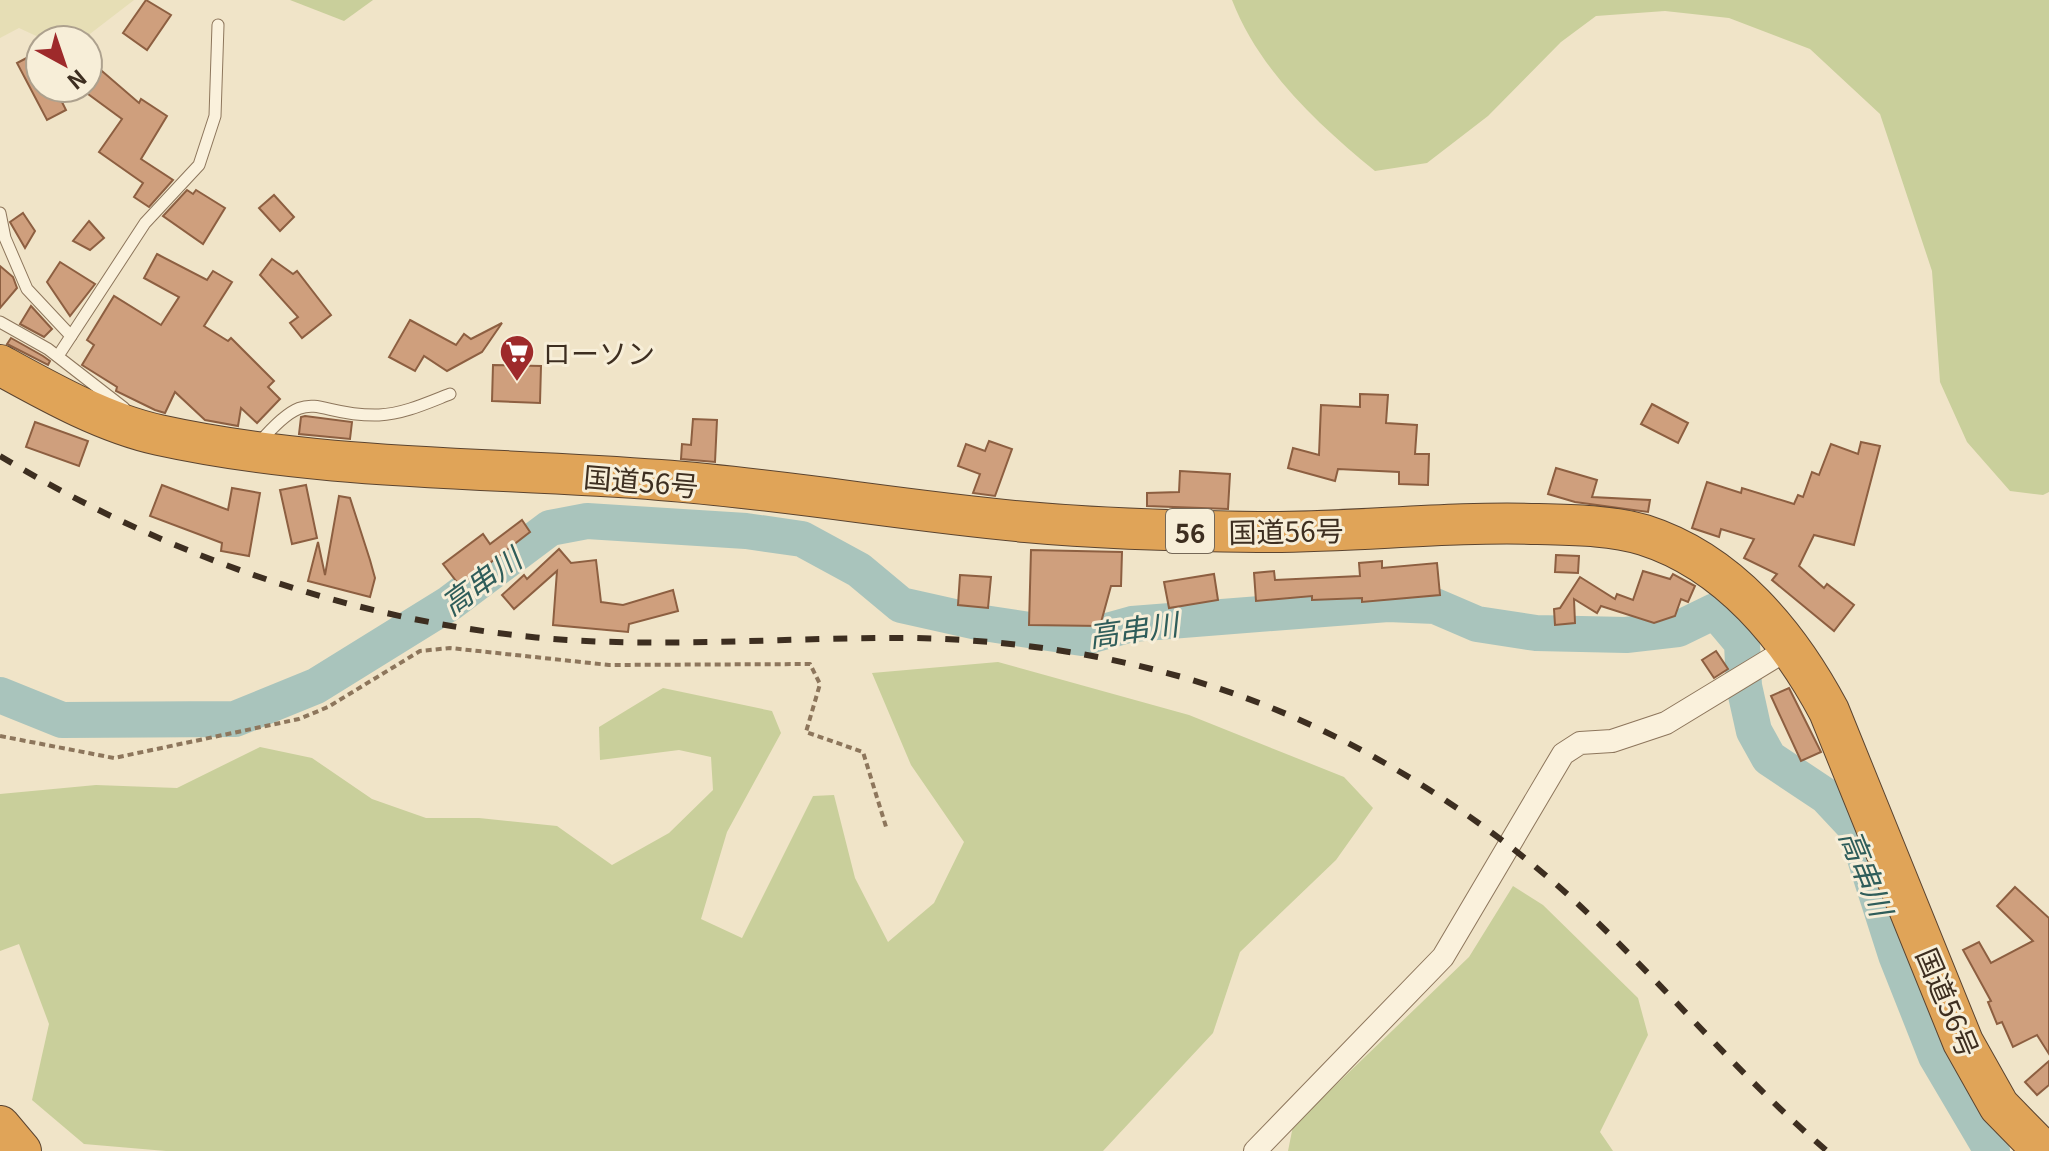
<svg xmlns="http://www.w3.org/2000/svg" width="2049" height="1151" viewBox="0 0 2049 1151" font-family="Georgia,'Noto Sans JP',serif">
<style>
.farmland{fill:#e6deb5}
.green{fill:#c9cf9b}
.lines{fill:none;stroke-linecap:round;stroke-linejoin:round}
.river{stroke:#a9c4bc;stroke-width:36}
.building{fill:#cf9f7d;stroke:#8d5f41;stroke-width:2}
.lane-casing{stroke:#8d765c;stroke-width:13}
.street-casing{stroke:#8d765c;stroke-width:24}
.highway-casing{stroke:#5b4430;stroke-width:42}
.path{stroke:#8d765c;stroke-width:4;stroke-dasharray:6 4;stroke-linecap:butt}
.lane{stroke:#faf1dc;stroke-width:11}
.street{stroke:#faf1dc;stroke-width:22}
.highway{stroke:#e0a458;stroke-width:40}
.rail{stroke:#3d2e20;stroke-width:6;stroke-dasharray:14 14;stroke-linecap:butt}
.labels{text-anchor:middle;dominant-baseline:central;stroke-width:6;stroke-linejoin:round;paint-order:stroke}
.shield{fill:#f7eed8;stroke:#756857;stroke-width:2}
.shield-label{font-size:26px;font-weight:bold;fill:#3d2e20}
.poi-label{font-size:28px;fill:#3d2e20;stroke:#f7eed8;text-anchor:start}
.street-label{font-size:28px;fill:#3d2e20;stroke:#f7eed8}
.water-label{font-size:30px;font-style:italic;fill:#2f5d5a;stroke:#f7eed8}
</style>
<rect width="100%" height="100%" fill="#f0e4c8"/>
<polygon class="farmland" points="0,0 134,0 82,40 45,40 19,28 0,38"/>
<g class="green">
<polygon points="290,0 373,0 344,21"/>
<path d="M1232 0H2049V492L2043 495 2010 491 1967 442 1940 382 1932 271 1880 114 1810 49 1729 18 1665 11 1596 16 1561 42 1488 116 1427 163 1375 171C1318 124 1259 70 1232 0Z"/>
<polygon points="998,662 1189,715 1344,777 1373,808 1336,860 1240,952 1213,1033 1103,1151 166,1151 84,1144 32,1100 49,1024 19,944 0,951 0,794 96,785 177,788 260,747 312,758 372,799 426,818 479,818 557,826 612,865 669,833 713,790 711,757 679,750 600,760 599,727 663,688 772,711 781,733 727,832 701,919 742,938 813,796 834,795 855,878 888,942 934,903 964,842 911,765 872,673"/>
<polygon points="1513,886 1543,905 1638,998 1648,1035 1600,1132 1613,1151 1288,1151 1293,1126 1469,957"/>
</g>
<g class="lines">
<polyline class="river" points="0,695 62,720 235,719 316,686 450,603 550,528 587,521 746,531 802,539 859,570 901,605 977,622 1082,638 1132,624 1388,604 1435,606 1477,624 1536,633 1626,635 1678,629 1715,611 1742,643 1744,686 1754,731 1769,758 1826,796 1855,827 1896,955 1936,1056 1992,1151"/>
</g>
<g class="building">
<polygon points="146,0 171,15 147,50 123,33"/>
<polygon points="40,51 40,88 55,88 66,110 47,120 17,63"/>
<polygon points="88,59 139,103 141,99 167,116 141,159 173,180 149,207 134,197 143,183 99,152 122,119 88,94"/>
<polygon points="187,190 193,194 196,190 225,208 203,244 163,216"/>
<polygon points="274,195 294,217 280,231 259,208"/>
<polygon points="23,213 35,231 25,248 10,222"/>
<polygon points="89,221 104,238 90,250 73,241"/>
<polygon points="157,254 207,280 213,271 232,282 204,326 228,341 231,338 274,381 268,387 280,399 257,423 241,408 238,426 205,420 175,392 165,413 155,410 116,391 117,387 82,365 94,345 87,340 114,296 161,325 179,297 144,278"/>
<polygon points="272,259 293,274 297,271 331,315 302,338 290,323 298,317 260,275"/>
<polygon points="60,262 95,284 70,316 47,282"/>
<polygon points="0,266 13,277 17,288 0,308"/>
<polygon points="31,306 52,329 44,337 20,324"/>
<polygon points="410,320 456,345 464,334 471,339 502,323 482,352 447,371 424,356 415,371 389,357"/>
<polygon points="11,338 43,356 50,361 48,365 7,344"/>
<polygon points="493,365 541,366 540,403 492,401"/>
<polygon points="1360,394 1388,395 1386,423 1417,425 1415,454 1429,454 1428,485 1399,484 1399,472 1338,469 1335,481 1288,468 1293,448 1319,455 1321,405 1360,407"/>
<polygon points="1652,404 1688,423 1678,443 1641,424"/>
<polygon points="305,416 352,422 350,439 299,434 301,417"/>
<polygon points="693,419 717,420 715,462 681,459 682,444 691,445"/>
<polygon points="35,422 88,441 79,466 26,447"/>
<polygon points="989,441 1012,449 995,496 973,493 980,474 958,466 966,444 985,451"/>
<polygon points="1861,442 1880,446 1854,545 1814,535 1799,566 1824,588 1827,584 1854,605 1834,631 1772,580 1777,574 1744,558 1754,539 1721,529 1719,537 1692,528 1707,482 1741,493 1742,488 1794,504 1798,495 1803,497 1812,472 1819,475 1831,444 1858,454"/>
<polygon points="1556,468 1597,480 1592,497 1650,500 1648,512 1575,502 1548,494"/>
<polygon points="1180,471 1230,474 1228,509 1147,506 1147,493 1179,492"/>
<polygon points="162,485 228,510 232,488 260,493 249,556 221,551 222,543 150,516"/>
<polygon points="306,485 317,538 292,544 280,490"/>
<polygon points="339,496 350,498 370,560 375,578 370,597 308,581 318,542 325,575"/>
<polygon points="522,520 530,532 460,586 443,564 483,534 490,544"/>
<polygon points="559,549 571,563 596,560 601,602 623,605 673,590 678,611 629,624 628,632 553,625 557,571 514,609 502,595 524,575 527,579"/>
<polygon points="1031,550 1122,552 1121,586 1111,586 1100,626 1029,625"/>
<polygon points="1556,555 1579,556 1578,573 1555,572"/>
<polygon points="1382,561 1382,568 1437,563 1440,595 1362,602 1362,598 1312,600 1312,596 1256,601 1254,573 1274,571 1275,580 1360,576 1359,563"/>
<polygon points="1643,571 1670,579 1673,574 1695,586 1688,602 1681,599 1675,616 1654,623 1601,606 1597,613 1574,599 1575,623 1555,625 1554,609 1560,608 1580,577 1615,599 1617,594 1633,600"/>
<polygon points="1214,574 1218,600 1169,608 1164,582"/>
<polygon points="960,575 991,577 988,608 958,605"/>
<polygon points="1716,651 1728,669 1714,678 1702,660"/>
<polygon points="1789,688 1821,752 1801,761 1771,696"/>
<polygon points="2015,887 2049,918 2049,1054 2037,1035 2013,1047 2002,1022 1997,1024 1988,1002 1991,1001 1963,950 1979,942 1991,963 2033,941 1997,906"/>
<polygon points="2049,1061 2049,1085 2037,1095 2025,1082"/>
</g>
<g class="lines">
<defs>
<g id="lane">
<polyline points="0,213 5,238 27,289 71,336"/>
<polyline points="0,322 48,349 124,408"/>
<polyline points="58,356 145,223 199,165 215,116 218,25"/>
<path d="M258 444C313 380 311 417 379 415 403 414 427 403 450 394"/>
</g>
<polyline id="street" points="1255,1151 1443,957 1563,754 1580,743 1612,741 1666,723 1791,647"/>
<g id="highway">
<path d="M0 365C49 392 104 423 159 435 323 471 494 467 660 480 782 489 904 511 1026 522 1103 529 1181 531 1258 532 1351 533 1445 521 1538 524 1573 525 1610 525 1644 535 1729 562 1789 636 1829 711L1963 1042 1999 1106 2043 1151"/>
<polyline points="0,1126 21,1151"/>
</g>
</defs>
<use href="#lane" class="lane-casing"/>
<use href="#street" class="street-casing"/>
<use href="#highway" class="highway-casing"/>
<polyline class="path" points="0,736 114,758 299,719 328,707 420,651 450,648 609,665 810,664 820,684 806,732 863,752 887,830"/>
<use href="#lane" class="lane"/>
<use href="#street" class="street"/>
<use href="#highway" class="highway"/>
<path class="rail" d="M0 456C171 559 367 626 567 640 683 647 799 637 915 638 1022 640 1133 658 1235 694 1354 736 1472 809 1566 893 1657 975 1734 1072 1827 1151"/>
</g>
<defs>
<symbol id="supermarket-pin" viewBox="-11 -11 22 30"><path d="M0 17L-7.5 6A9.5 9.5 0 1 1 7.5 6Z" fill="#9e2a2b" stroke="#f7eed8"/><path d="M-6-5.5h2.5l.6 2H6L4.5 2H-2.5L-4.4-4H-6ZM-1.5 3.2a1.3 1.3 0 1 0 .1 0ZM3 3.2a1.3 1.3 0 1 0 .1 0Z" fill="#fff"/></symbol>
</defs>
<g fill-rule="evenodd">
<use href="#supermarket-pin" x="497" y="332" width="40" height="54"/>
</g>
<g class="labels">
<rect class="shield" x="1166" y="509" width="48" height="44" rx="6"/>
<g class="shield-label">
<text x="1190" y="531">56</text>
</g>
<g class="poi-label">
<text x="543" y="352">ローソン</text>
</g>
<g class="street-label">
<text transform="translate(641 480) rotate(5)">国道56号</text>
<text transform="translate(1286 530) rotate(-1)">国道56号</text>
<text transform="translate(1949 1002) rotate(67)">国道56号</text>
</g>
<g class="water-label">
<text transform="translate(480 580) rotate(-36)">高串川</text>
<text transform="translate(1133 628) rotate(-8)">高串川</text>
<text transform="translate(1868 872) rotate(68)">高串川</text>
</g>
</g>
<g transform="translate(64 64) rotate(140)"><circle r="38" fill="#f7eed8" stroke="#ada18e" stroke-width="2"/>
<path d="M0-6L14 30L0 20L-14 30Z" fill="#9e2a2b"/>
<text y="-12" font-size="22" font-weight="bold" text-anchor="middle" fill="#3d2e20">N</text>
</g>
</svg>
